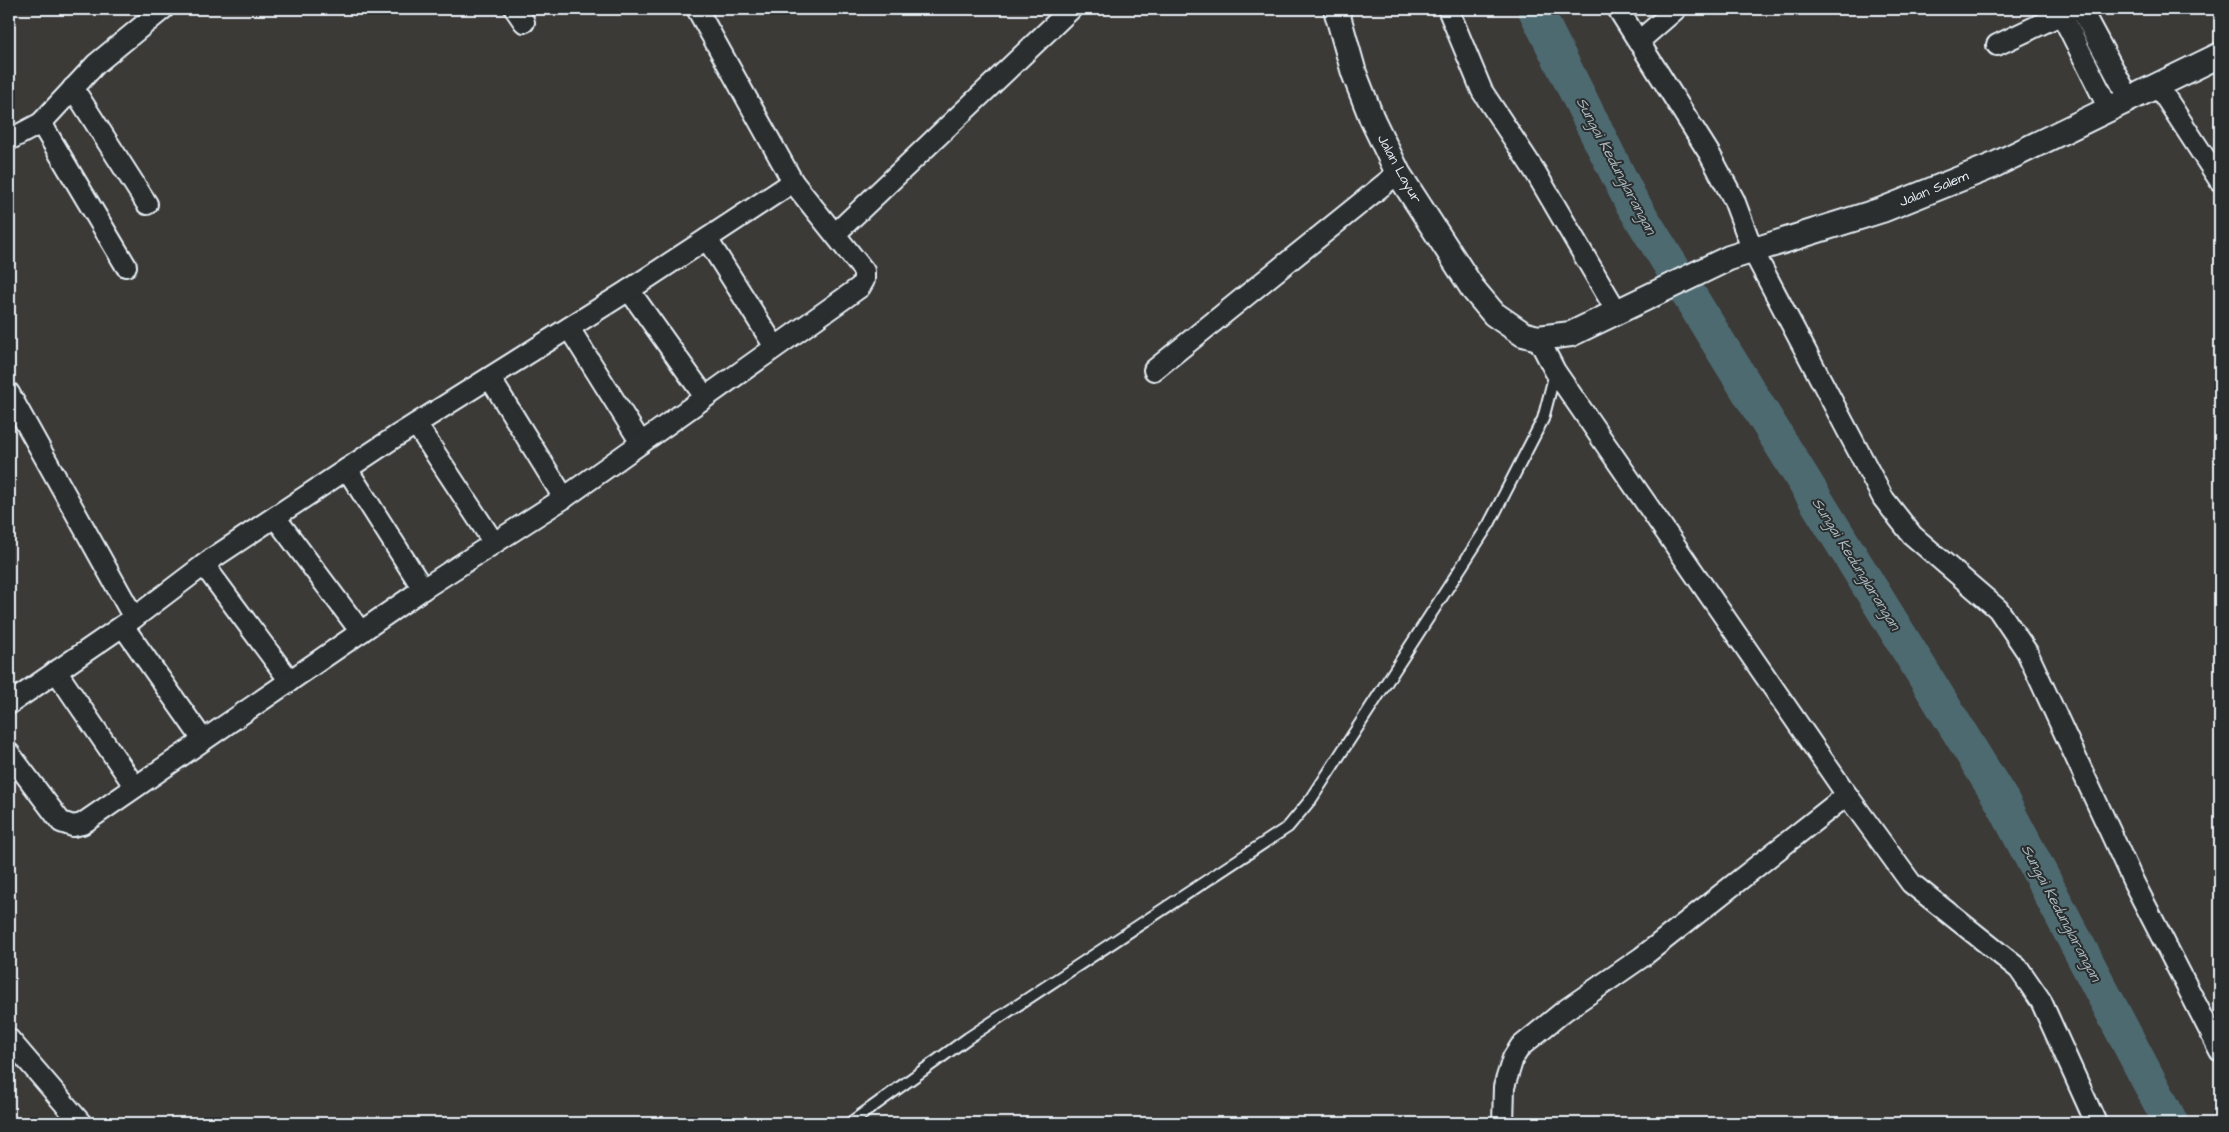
<svg xmlns="http://www.w3.org/2000/svg" width="2229" height="1132" viewBox="0 0 2229 1132" font-family="'Architects Daughter',sans-serif">
<style>
.lines{fill:none;stroke-linecap:round;stroke-linejoin:round}
.river{stroke:#4d6a71;stroke-width:35}
.service-casing{stroke:#e8f1f8;stroke-width:14}
.minor-casing{stroke:#e8f1f8;stroke-width:24}
.tertiary-casing{stroke:#e8f1f8;stroke-width:28}
.service{stroke:#2a2d2e;stroke-width:10}
.minor{stroke:#2a2d2e;stroke-width:20}
.tertiary{stroke:#2a2d2e;stroke-width:24}
.labels{text-anchor:middle;dominant-baseline:central;stroke-width:4;stroke-linejoin:round;paint-order:stroke}
.street-label{font-size:14px;fill:#e8f1f8;stroke:#2a2d2e}
.water-label{font-size:15px;font-style:italic;fill:#aabbc2;stroke:#2a2d2e}
</style>
<rect width="100%" height="100%" fill="#3c3a37"/>
<filter id="ink" filterUnits="userSpaceOnUse"><feTurbulence type="fractalNoise" baseFrequency=".02" numOctaves="2"/><feDisplacementMap in="SourceGraphic" scale="10" xChannelSelector="R" yChannelSelector="G"/><feConvolveMatrix kernelMatrix="1 2 1 2 8 2 1 2 1" color-interpolation-filters="sRGB"/></filter>
<g filter="url(#ink)">
<g class="lines">
<polyline class="river" points="1535,9 1631,201 2002,801 2171,1123"/>
<defs>
<polyline id="service" points="850,1123 968,1038 1288,827 1312,798 1489,524 1543,419 1555,373"/>
<g id="minor">
<polyline points="515,9 524,22"/>
<polyline points="1448,9 1482,91 1536,173 1617,312"/>
<polyline points="1618,9 1709,153 1734,200 1753,251 1883,498 1912,535 1998,609 2027,652 2134,883 2220,1051"/>
<polyline points="2059,9 2109,109"/>
<polyline points="2081,9 2130,100"/>
<polyline points="1638,42 1676,9"/>
<polyline points="1997,45 2073,9"/>
<polyline points="2158,86 2220,181"/>
<polyline points="73,88 147,204"/>
<polyline points="41,123 126,266"/>
<polyline points="9,140 41,123 96,64 163,9"/>
<polyline points="835,234 1071,9"/>
<polyline points="707,239 775,347"/>
<polyline points="629,290 705,397"/>
<polyline points="569,328 641,443"/>
<polyline points="1538,338 1555,371 1847,795 1911,883 2019,969 2041,1001 2096,1123"/>
<polyline points="1154,370 1398,173"/>
<polyline points="490,378 564,498"/>
<polyline points="9,393 134,618"/>
<polyline points="416,424 494,543"/>
<polyline points="347,469 423,589"/>
<polyline points="275,517 361,632"/>
<polyline points="204,565 290,681"/>
<polyline points="123,626 203,740"/>
<polyline points="56,671 135,787"/>
<polyline points="9,704 134,618 213,558 395,437 629,290 793,182 697,9"/>
<polyline points="9,753 61,822 73,826 82,824 423,589 564,498 860,287 864,280 864,271 793,182"/>
<polyline points="9,1039 81,1123"/>
<polyline points="1503,1123 1504,1087 1513,1058 1520,1047 1564,1011 1642,957 1847,795"/>
</g>
<polyline id="tertiary" points="1336,9 1354,73 1372,119 1398,173 1473,289 1494,314 1523,334 1538,338 1571,334 1729,258 1882,210 1992,166 2220,55"/>
</defs>
<use href="#service" class="service-casing"/>
<use href="#minor" class="minor-casing"/>
<use href="#tertiary" class="tertiary-casing"/>
<use href="#service" class="service"/>
<use href="#minor" class="minor"/>
<use href="#tertiary" class="tertiary"/>
</g>
</g>
<g class="labels">
<g class="street-label">
<text transform="translate(1399 169) rotate(61)">Jalan Layur</text>
<text transform="translate(1934 189) rotate(-22)">Jalan Salem</text>
</g>
<g class="water-label">
<text transform="translate(1616 166) rotate(62)">Sungai Kedunglarangan</text>
<text transform="translate(1856 564) rotate(58)">Sungai Kedunglarangan</text>
<text transform="translate(2061 913) rotate(62)">Sungai Kedunglarangan</text>
</g>
</g>
<rect width="2229" height="1132" fill="none" stroke="#2a2d2e" stroke-width="30"/>
<rect x="15" y="15" width="2199" height="1102" fill="none" stroke="#e8f1f8" stroke-width="2" filter="url(#ink)"/>
</svg>
